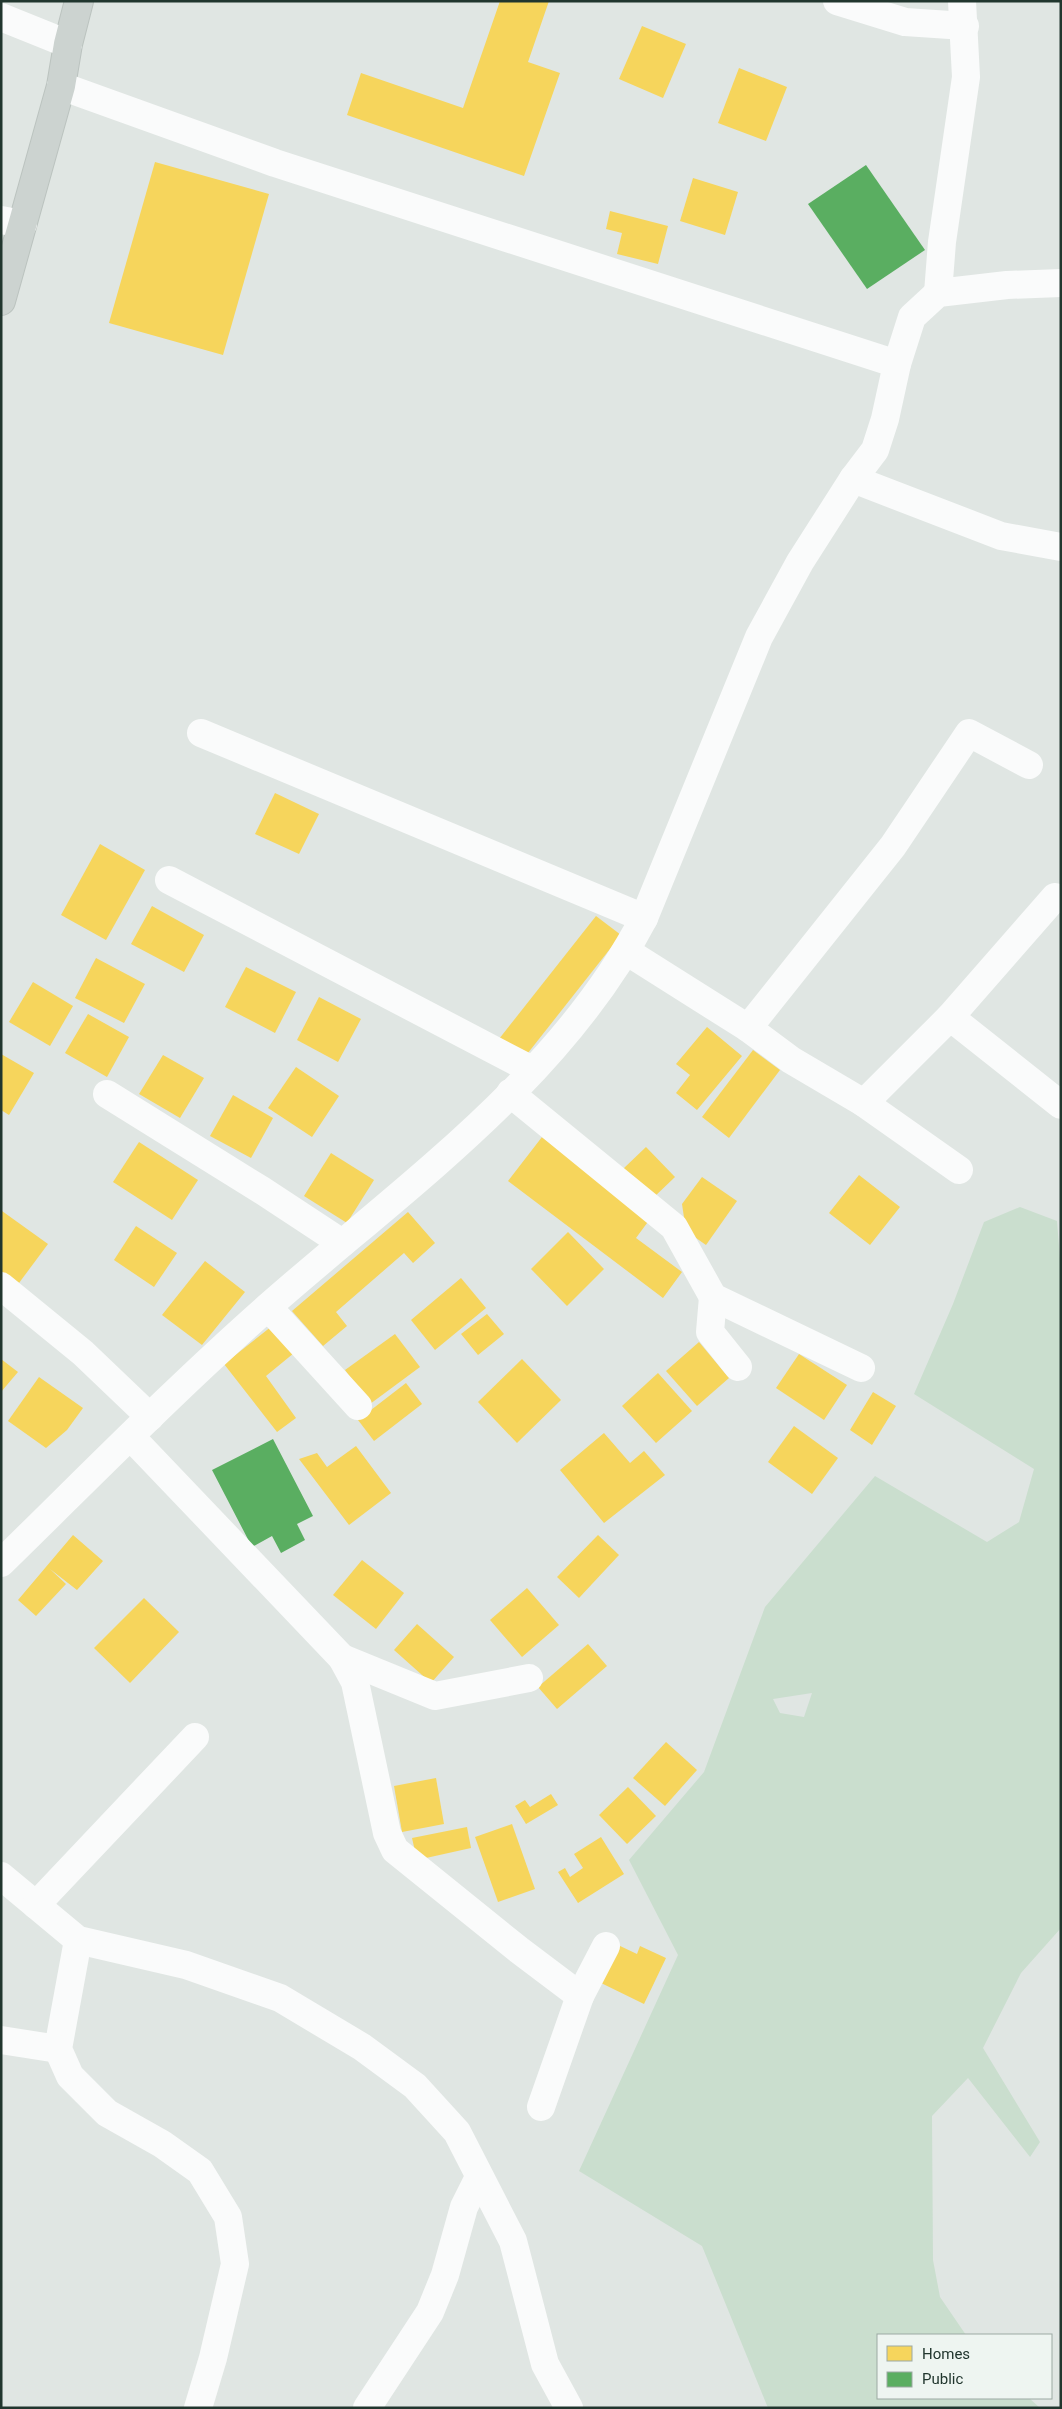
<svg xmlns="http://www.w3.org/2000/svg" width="1062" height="2409" viewBox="0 0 1062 2409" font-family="Roboto,sans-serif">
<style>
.green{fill:#cadece;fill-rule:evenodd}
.homes{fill:#f6d55c}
.public{fill:#5aae61}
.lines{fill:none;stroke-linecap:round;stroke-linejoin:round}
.major-casing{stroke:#bbc3bf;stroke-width:30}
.minor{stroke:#fafbfb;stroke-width:28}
.major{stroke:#ccd3d0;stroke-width:28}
</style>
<rect width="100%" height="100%" fill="#e0e6e3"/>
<path class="green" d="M1020 1207 1057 1221 1061 1271V1928L1021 1973 983 2048 1040 2142 1030 2157 968 2078 932 2116 933 2260 940 2297 966 2335H878V2398H1029L1040 2408H768L702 2246 579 2171 678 1955 629 1860 704 1772 765 1607 875 1476 987 1542 1019 1522 1034 1469 914 1394 953 1304 984 1222ZM812 1693 804 1717 780 1713 773 1699Z"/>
<g class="homes">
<polygon points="500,1 549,1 528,62 560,73 524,176 347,115 361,73 463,108"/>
<polygon points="642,26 686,44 663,98 619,79"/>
<polygon points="739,68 787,87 766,141 718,123"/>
<polygon points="155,162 269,194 223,355 109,323"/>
<polygon points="693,178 738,192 725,235 680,221"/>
<polygon points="610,211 668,226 658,264 617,254 622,233 606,229"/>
<polygon points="275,793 319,814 299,854 255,834"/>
<polygon points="100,844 145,870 106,940 61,915"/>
<polygon points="152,906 204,935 184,972 131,944"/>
<polygon points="596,916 621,935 524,1058 499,1039"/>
<polygon points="96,958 145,984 124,1023 75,998"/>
<polygon points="246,967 296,992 275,1033 225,1007"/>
<polygon points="33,982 73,1006 50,1046 9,1022"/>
<polygon points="319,997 361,1019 338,1062 297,1040"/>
<polygon points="88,1014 129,1037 107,1077 65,1053"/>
<polygon points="707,1027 742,1056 697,1110 676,1093 690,1075 676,1064"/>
<polygon points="753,1050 780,1070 729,1138 702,1117"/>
<polygon points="1,1054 34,1073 9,1115 1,1110"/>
<polygon points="163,1055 204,1078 180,1118 139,1094"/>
<polygon points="296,1067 339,1096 312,1137 268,1108"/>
<polygon points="233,1095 273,1118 251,1158 210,1136"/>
<polygon points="542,1137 650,1219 636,1238 682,1272 663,1298 508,1181"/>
<polygon points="139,1142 198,1180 172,1220 113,1182"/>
<polygon points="646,1147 675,1177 652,1199 623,1169"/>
<polygon points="331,1153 374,1180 347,1223 304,1196"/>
<polygon points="859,1175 900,1207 870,1245 829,1213"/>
<polygon points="702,1177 737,1201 706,1245 686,1231 682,1204"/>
<polygon points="2,1211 48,1244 19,1283 1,1271"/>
<polygon points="408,1212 435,1243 413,1263 404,1253 336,1312 347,1326 323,1346 292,1311"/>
<polygon points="136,1226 177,1253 154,1287 114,1260"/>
<polygon points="568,1232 604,1269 567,1306 531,1269"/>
<polygon points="205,1261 245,1292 202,1345 162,1315"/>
<polygon points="461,1278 486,1308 435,1350 411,1320"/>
<polygon points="487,1314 504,1334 478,1355 461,1334"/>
<polygon points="272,1326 294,1353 266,1376 296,1418 277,1432 224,1364"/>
<polygon points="395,1334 420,1367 370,1404 345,1370"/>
<polygon points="699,1342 729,1378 697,1406 666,1371"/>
<polygon points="799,1354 847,1385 824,1420 776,1388"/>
<polygon points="1,1359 18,1372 1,1392"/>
<polygon points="522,1359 561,1400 517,1443 478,1402"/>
<polygon points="658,1373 692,1411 656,1443 622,1406"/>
<polygon points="39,1377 83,1408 67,1430 46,1448 8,1421"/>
<polygon points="406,1383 422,1404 374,1441 358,1420"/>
<polygon points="873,1392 896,1406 872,1445 850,1430"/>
<polygon points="794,1426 838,1458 812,1494 768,1462"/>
<polygon points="604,1433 630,1463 644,1451 665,1475 604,1523 560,1470"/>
<polygon points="356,1446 391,1493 349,1525 299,1459 317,1453 327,1467"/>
<polygon points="73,1535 103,1561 77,1590 50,1569 66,1584 36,1616 18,1600"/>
<polygon points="598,1535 619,1555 579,1598 557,1577"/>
<polygon points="362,1560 404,1593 376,1629 333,1595"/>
<polygon points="527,1588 559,1625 522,1657 490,1620"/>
<polygon points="144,1598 179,1632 130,1683 94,1648"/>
<polygon points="417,1624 454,1657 431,1683 394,1650"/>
<polygon points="588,1644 607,1666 557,1709 538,1687"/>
<polygon points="666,1742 697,1770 665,1806 633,1778"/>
<polygon points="436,1778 444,1824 402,1832 394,1786"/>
<polygon points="628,1787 656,1816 627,1844 599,1815"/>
<polygon points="551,1794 558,1805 526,1824 515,1806 525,1800 530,1807"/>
<polygon points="512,1824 535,1889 498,1902 475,1837"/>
<polygon points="467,1827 471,1848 417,1860 412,1838"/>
<polygon points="601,1837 624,1874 578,1903 558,1872 565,1868 570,1877 583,1868 574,1854"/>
<polygon points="618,1945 637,1954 640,1946 666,1958 644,2004 599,1982"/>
</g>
<g class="public">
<polygon points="866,165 925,250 867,289 808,204"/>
<polygon points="273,1439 313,1516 297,1524 305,1540 281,1553 272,1536 252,1547 212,1470"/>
</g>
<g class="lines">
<defs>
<polyline id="major" points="1,301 61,86 68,44 79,1"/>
</defs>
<use href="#major" class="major-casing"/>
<g class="minor">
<polyline points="837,1 905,22 965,26"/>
<polyline points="1,17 68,44"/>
<polyline points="61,86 275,163 897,364"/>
<polyline points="1,220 23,224"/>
<polyline points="938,293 942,242 966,77 962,1"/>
<polyline points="853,479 1001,536 1061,547"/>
<polyline points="201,733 644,918"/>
<polyline points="169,880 532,1070"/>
<polyline points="626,951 748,1028 791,1060 864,1103 959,1170"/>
<polyline points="950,1017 1061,1105"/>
<polyline points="748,1028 893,846 969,733 1029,765"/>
<polyline points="510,1093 674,1227 713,1297 861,1368"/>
<polyline points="107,1094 263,1191 342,1243"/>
<polyline points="864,1103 950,1017 1055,897"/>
<polyline points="1,1286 83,1353 150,1417"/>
<polyline points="713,1297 710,1332 738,1367"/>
<polyline points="268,1307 358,1406"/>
<polyline points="131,1437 342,1658 355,1682 387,1833 395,1850 519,1950 580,1996"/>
<path d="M1 1563C90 1476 177 1387 270 1305 403 1188 560 1079 644 918L759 637 800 562 853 479 875 450 885 419 897 364 912 317 938 293 1007 285 1061 283"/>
<polyline points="342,1658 435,1696 529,1678"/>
<polyline points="1,1876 78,1940 186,1965 280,1998 362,2047 415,2086 457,2132 513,2241 545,2364 569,2408"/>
<polyline points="36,1905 195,1737"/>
<polyline points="78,1940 58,2049 70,2076 107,2113 162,2144 200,2171 228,2217 235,2264 213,2358 198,2408"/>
<polyline points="1,2040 58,2049"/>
<polyline points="541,2107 580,1996 606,1946"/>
<polyline points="367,2408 430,2312 445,2275 464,2207 479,2177"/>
</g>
<use href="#major" class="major"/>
</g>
<rect width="1062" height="2409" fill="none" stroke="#21362e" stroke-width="5"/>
<rect x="877" y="2334" width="175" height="65" fill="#eef5f1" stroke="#9ca9a3"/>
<rect x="887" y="2346" width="25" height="15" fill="#f6d55c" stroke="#9ca9a3"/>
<text x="922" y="2359" font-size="15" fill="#21362e">Homes</text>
<rect x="887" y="2372" width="25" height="15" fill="#5aae61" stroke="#9ca9a3"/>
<text x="922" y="2384" font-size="15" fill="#21362e">Public</text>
</svg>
